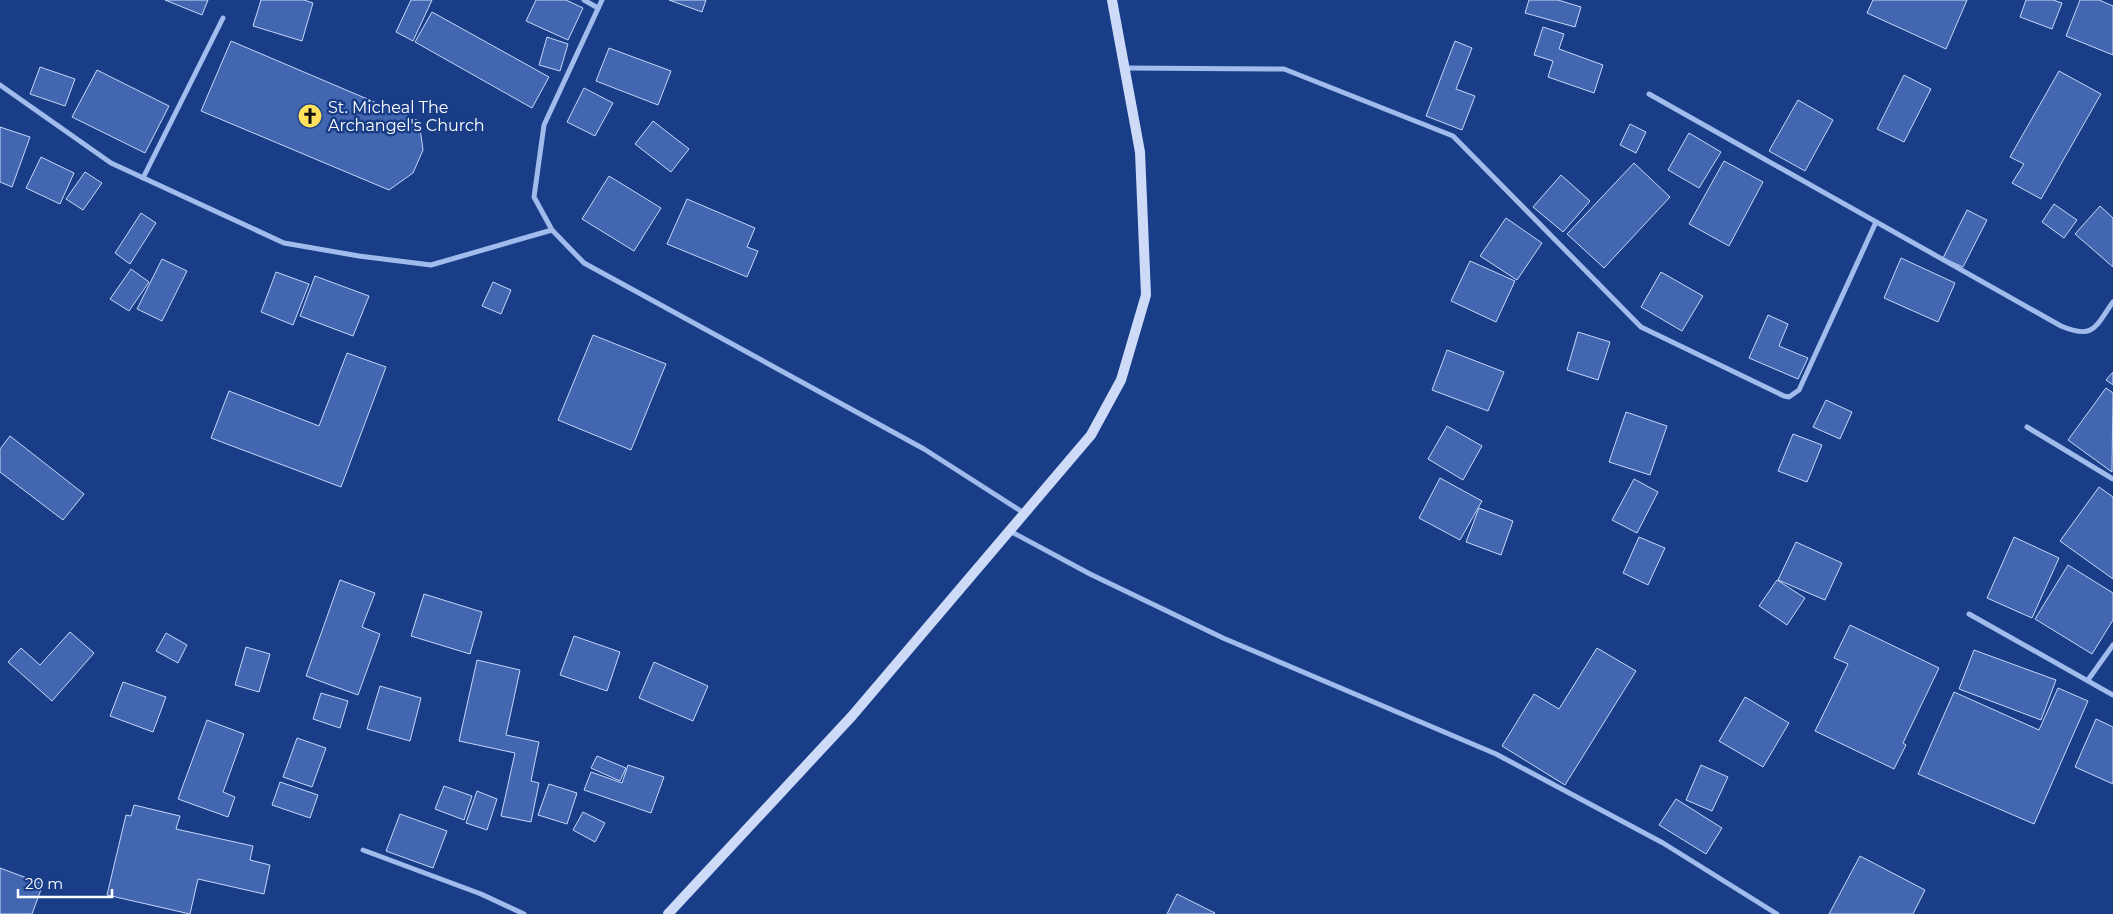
<svg xmlns="http://www.w3.org/2000/svg" width="2113" height="914" viewBox="0 0 2113 914" font-family="Montserrat,sans-serif">
<style>
.building{fill:#4267b0;stroke:#c6d7f9}
.lines{fill:none;stroke-linecap:round;stroke-linejoin:round}
.street{stroke:#a0bbec;stroke-width:5}
.secondary{stroke:#cddbf9;stroke-width:10}
.labels{text-anchor:middle;dominant-baseline:central;stroke-width:5;stroke-linejoin:round;paint-order:stroke}
.poi-label{font-size:16px;fill:#fff;stroke:#193d86;text-anchor:start}
</style>
<rect width="100%" height="100%" fill="#193d86"/>
<g class="building">
<polygon points="165,0 208,0 202,15"/>
<polygon points="261,0 304,0 313,3 302,41 253,26"/>
<polygon points="411,0 432,0 413,41 396,32"/>
<polygon points="536,0 566,0 583,8 568,40 526,21"/>
<polygon points="669,0 706,0 702,12"/>
<polygon points="1529,0 1558,0 1581,7 1575,27 1525,13"/>
<polygon points="1873,0 1967,0 1946,49 1867,13"/>
<polygon points="2026,0 2053,0 2062,3 2052,29 2020,17"/>
<polygon points="2080,0 2099,0 2113,6 2113,55 2066,36"/>
<polygon points="432,12 549,77 532,108 415,42"/>
<polygon points="1543,27 1564,34 1559,49 1603,65 1594,93 1548,77 1553,61 1534,55"/>
<polygon points="547,37 568,44 560,71 539,65"/>
<polygon points="231,41 419,121 423,150 413,173 389,190 201,111"/>
<polygon points="1455,41 1472,48 1456,89 1475,96 1462,130 1426,116"/>
<polygon points="609,48 671,71 658,105 596,81"/>
<polygon points="40,67 75,79 65,106 30,94"/>
<polygon points="97,70 169,106 145,153 72,117"/>
<polygon points="2059,71 2101,94 2041,199 2012,183 2024,164 2010,157"/>
<polygon points="1904,75 1931,89 1904,142 1877,129"/>
<polygon points="584,88 613,103 595,136 567,122"/>
<polygon points="1798,100 1833,120 1805,171 1769,151"/>
<polygon points="653,121 689,149 671,172 635,144"/>
<polygon points="1630,124 1646,132 1636,153 1620,145"/>
<polygon points="0,127 30,137 12,187 0,182"/>
<polygon points="1689,133 1721,152 1699,188 1668,170"/>
<polygon points="41,157 74,173 60,204 26,188"/>
<polygon points="1724,161 1763,182 1729,246 1689,224"/>
<polygon points="1634,163 1670,197 1604,268 1567,234"/>
<polygon points="85,172 102,183 83,210 66,199"/>
<polygon points="1561,175 1590,201 1563,232 1533,207"/>
<polygon points="609,176 661,208 634,251 582,219"/>
<polygon points="687,199 755,228 747,247 758,251 747,277 667,244"/>
<polygon points="2054,204 2077,220 2064,238 2042,222"/>
<polygon points="2100,206 2113,218 2113,267 2075,234"/>
<polygon points="1967,210 1987,220 1963,267 1943,258"/>
<polygon points="141,213 156,223 130,264 115,253"/>
<polygon points="1506,218 1542,243 1517,280 1480,256"/>
<polygon points="1901,258 1955,283 1938,322 1884,298"/>
<polygon points="162,259 187,271 162,321 137,309"/>
<polygon points="1470,261 1515,281 1496,322 1451,301"/>
<polygon points="131,269 149,282 129,311 110,299"/>
<polygon points="276,272 309,284 293,325 261,312"/>
<polygon points="1661,272 1703,296 1682,331 1641,307"/>
<polygon points="315,276 369,296 353,336 300,316"/>
<polygon points="493,282 511,290 501,314 482,306"/>
<polygon points="1768,315 1788,324 1779,346 1808,358 1798,379 1749,358"/>
<polygon points="1578,332 1610,342 1598,380 1567,370"/>
<polygon points="593,335 666,364 631,450 558,420"/>
<polygon points="1447,350 1504,372 1488,411 1432,390"/>
<polygon points="347,353 386,367 341,487 211,438 229,391 319,426"/>
<polygon points="2113,372 2113,385 2106,380"/>
<polygon points="2106,388 2113,393 2112,472 2068,440"/>
<polygon points="1826,400 1852,412 1840,439 1813,427"/>
<polygon points="1626,412 1667,426 1650,475 1609,462"/>
<polygon points="1447,426 1482,446 1463,480 1428,459"/>
<polygon points="1793,434 1822,445 1807,482 1778,471"/>
<polygon points="10,436 84,494 63,520 0,472 0,449"/>
<polygon points="1440,478 1482,501 1460,540 1419,518"/>
<polygon points="1634,479 1658,492 1637,533 1612,520"/>
<polygon points="2099,487 2113,497 2113,579 2060,541"/>
<polygon points="1479,508 1513,521 1501,555 1466,542"/>
<polygon points="1639,537 1665,548 1648,585 1623,573"/>
<polygon points="2014,537 2059,558 2032,618 1987,598"/>
<polygon points="1796,542 1842,563 1825,600 1778,580"/>
<polygon points="2068,565 2113,593 2113,620 2092,654 2035,619"/>
<polygon points="340,580 375,593 362,627 380,634 358,695 306,676"/>
<polygon points="1777,580 1805,598 1787,625 1759,606"/>
<polygon points="424,594 482,612 470,654 411,636"/>
<polygon points="1850,625 1939,668 1903,743 1906,745 1894,769 1815,731 1848,664 1834,658"/>
<polygon points="70,632 94,653 52,701 8,662 21,648 40,665"/>
<polygon points="166,633 187,645 178,663 156,651"/>
<polygon points="574,636 620,652 607,691 560,675"/>
<polygon points="246,647 270,654 259,692 235,685"/>
<polygon points="1597,648 1636,671 1565,785 1502,746 1534,694 1559,709"/>
<polygon points="1974,650 2056,680 2041,720 1959,689"/>
<polygon points="477,660 520,670 506,735 539,742 531,781 539,783 531,822 501,816 515,753 459,741"/>
<polygon points="654,662 708,686 693,721 639,698"/>
<polygon points="123,682 166,697 153,732 110,716"/>
<polygon points="380,686 421,698 410,741 367,729"/>
<polygon points="2058,688 2088,701 2034,824 1918,774 1954,692 2039,730"/>
<polygon points="321,693 348,701 340,728 313,719"/>
<polygon points="1745,697 1789,723 1763,767 1719,741"/>
<polygon points="2096,719 2113,727 2113,784 2075,767"/>
<polygon points="207,720 244,734 223,792 235,797 228,817 178,799"/>
<polygon points="297,738 326,748 312,787 283,777"/>
<polygon points="597,756 626,768 620,781 591,768"/>
<polygon points="628,765 664,777 651,813 584,790 591,772 622,783"/>
<polygon points="1701,765 1728,777 1712,811 1686,800"/>
<polygon points="280,782 318,795 310,818 272,805"/>
<polygon points="549,784 577,793 567,824 538,815"/>
<polygon points="444,786 472,796 464,820 435,809"/>
<polygon points="477,791 497,799 487,830 466,823"/>
<polygon points="1676,799 1722,828 1706,854 1659,825"/>
<polygon points="134,805 180,816 176,829 253,846 250,860 270,865 264,894 198,879 190,914 107,895 126,815 131,816"/>
<polygon points="583,812 605,823 595,842 573,830"/>
<polygon points="400,814 447,831 433,868 386,851"/>
<polygon points="1860,856 1925,890 1913,914 1829,914"/>
<polygon points="0,868 43,884 32,914 0,914"/>
<polygon points="1177,894 1215,913 1214,914 1167,914"/>
</g>
<g class="lines">
<g class="street">
<polyline points="584,0 598,8"/>
<polyline points="602,0 544,125 534,197 552,230 584,263 924,449 1024,513"/>
<polyline points="1124,68 1284,69 1453,136 1641,327 1784,396 1789,397 1799,390 1876,222"/>
<polyline points="0,85 111,163 284,243 359,256 431,265 552,230"/>
<path d="M1649 94 2061 326C2094 340 2095 327 2113 302"/>
<polyline points="143,178 223,18"/>
<polyline points="2027,427 2113,479"/>
<polyline points="1010,531 1090,574 1223,638 1496,754 1663,843 1777,914"/>
<polyline points="1969,614 2113,695"/>
<polyline points="2088,680 2113,645"/>
<polyline points="363,850 481,894 524,914"/>
</g>
<polyline class="secondary" points="668,914 852,716 1091,435 1121,380 1146,295 1140,152 1112,0"/>
</g>
<defs>
<symbol id="church-disc" viewBox="-11 -11 22 22"><circle r="9.5" fill="#ffe15c" stroke="#193d86"/><path d="M-1.2-6h2.4v3.5h3.3v2.4h-3.3V6h-2.4V-.1h-3.3v-2.4h3.3Z" fill="#111"/></symbol>
</defs>
<g fill-rule="evenodd">
<use href="#church-disc" x="296" y="102" width="28" height="28"/>
</g>
<g class="labels">
<g class="poi-label">
<text x="328" y="107">St. Micheal The<tspan x="328" dy="18">Archangel's Church</tspan></text>
</g>
</g>
<path d="M18 889v8h94v-8" fill="none" stroke="#ffffff" stroke-width="2.5"/>
<text x="25" y="889" font-size="15" fill="#ffffff" stroke="#193d86" stroke-width="4" paint-order="stroke">20 m</text>
</svg>
